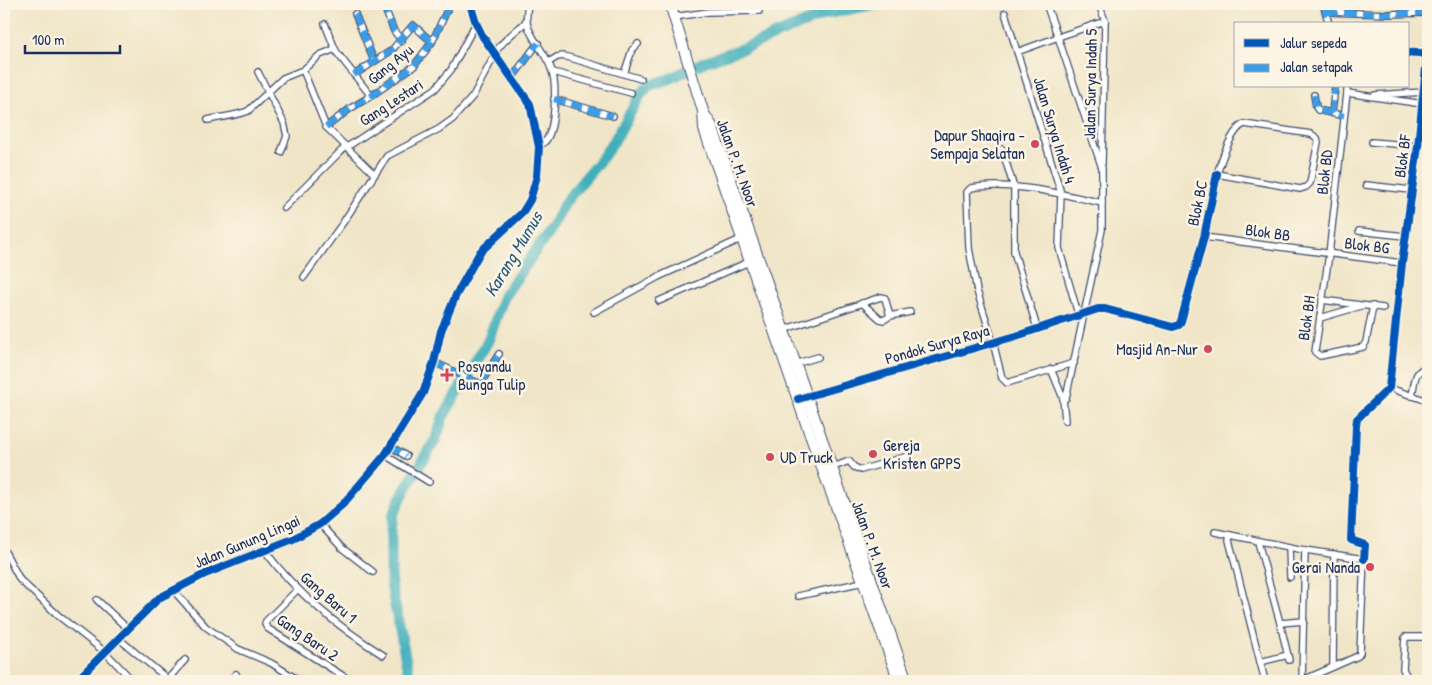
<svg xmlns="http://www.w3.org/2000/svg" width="1432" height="685" viewBox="0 0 1432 685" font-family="'Patrick Hand',sans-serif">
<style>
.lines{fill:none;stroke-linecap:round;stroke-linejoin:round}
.river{stroke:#40afbb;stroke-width:11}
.minor-casing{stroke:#3b4a6e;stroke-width:8}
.tertiary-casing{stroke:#3b4a6e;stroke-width:9}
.trunk-casing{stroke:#3b4a6e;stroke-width:12}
.minor{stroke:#fff;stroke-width:5.5}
.tertiary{stroke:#fff;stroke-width:7}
.trunk{stroke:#fff;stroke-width:10}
.quiet{stroke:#3b9de6;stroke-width:6;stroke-dasharray:12 6;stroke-linecap:butt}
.cycleway-casing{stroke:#fcf5e5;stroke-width:11}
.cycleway{stroke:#0057b8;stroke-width:8}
.poi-dot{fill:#d1495b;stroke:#fcf5e5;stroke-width:2}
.labels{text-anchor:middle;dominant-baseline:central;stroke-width:5;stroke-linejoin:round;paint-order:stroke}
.street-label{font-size:16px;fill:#1b2f5e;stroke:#fcf5e5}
.poi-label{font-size:16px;fill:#1b2f5e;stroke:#fcf5e5;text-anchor:end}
.water-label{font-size:18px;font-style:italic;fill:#285c7f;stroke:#fcf5e5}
</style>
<rect width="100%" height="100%" fill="#fcf5e5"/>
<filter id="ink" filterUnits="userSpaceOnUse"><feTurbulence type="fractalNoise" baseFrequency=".02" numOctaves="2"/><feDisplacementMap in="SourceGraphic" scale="10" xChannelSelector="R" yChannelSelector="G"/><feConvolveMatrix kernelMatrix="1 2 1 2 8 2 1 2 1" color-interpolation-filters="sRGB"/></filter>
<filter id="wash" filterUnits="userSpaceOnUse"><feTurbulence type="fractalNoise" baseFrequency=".0096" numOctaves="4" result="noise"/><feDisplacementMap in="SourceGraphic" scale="20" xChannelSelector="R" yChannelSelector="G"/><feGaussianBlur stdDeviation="1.12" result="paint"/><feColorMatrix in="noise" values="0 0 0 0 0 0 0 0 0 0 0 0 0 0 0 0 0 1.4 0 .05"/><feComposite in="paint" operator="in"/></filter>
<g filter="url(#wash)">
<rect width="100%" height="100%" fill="#f0e5c7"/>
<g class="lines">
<polyline class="river" points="410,681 391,585 391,530 393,515 405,490 436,439 443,417 488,341 504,296 551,229 566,201 602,158 614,141 641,94 648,86 669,79 706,61 744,48 826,14 875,4"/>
</g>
</g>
<g filter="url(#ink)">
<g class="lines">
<defs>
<g id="minor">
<polyline points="383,4 394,31 402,41"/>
<path d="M528 4C527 10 526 17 527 23 530 38 547 54 552 71 557 85 555 126 547 139 545 142 541 145 539 147"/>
<polyline points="1046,4 1058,37 1105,21 1102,163"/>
<polyline points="1323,4 1329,24"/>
<polyline points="1100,7 1105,21"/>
<polyline points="1326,12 1388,14 1423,13 1421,4"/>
<polyline points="1005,13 1061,193 1059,248 1078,314"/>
<polyline points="355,14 374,61"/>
<polyline points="674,17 708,12 759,11"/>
<polyline points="325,24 335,49"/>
<polyline points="1017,52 1058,37 1102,168 1102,230 1066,398 1063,398 1051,369"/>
<polyline points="549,62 557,57 564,56 641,79"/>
<polyline points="303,70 326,127 374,174"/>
<polyline points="258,72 284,123 287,136 281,152"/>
<polyline points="553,72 631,93"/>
<polyline points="624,74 632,50 638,44"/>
<polyline points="354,75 392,50 413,25 432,42"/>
<polyline points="512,78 538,43"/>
<polyline points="1347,86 1347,93 1329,254 1315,352 1320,356 1363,347 1366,342 1373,306"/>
<polyline points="1347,93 1423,104"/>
<polyline points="1314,95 1316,107 1318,110 1344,116"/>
<polyline points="1375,95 1424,92"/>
<polyline points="554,99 613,116"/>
<polyline points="1332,113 1335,86"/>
<path d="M208 120C220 117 236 116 248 111L283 78 303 70 320 55 335 49 338 54 371 96"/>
<path d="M1244 124 1311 134 1317 138 1318 142 1310 183 1306 187 1300 189 1217 174C1221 161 1231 130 1244 124Z"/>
<polyline points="326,127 351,108 371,96 414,66 432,42 450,4"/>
<polyline points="1372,142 1418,146"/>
<polyline points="347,147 435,89 451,70 476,23"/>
<polyline points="1002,149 1014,188 1014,252 1037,328"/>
<polyline points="1366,185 1411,190"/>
<polyline points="284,208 346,146"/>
<polyline points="1359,231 1405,236"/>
<polyline points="1204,237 1402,263"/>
<path d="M304 277 342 224 387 156 439 129 453 119 473 96 492 60C497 44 515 32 527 21"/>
<polyline points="1322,300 1383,308"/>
<polyline points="659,301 751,261"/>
<polyline points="862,303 880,319 884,320 890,316"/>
<polyline points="594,312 658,277 743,238"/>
<polyline points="1320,318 1361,306"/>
<polyline points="783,330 881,297 885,298 890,316 910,312"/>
<polyline points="434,362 480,384 499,354"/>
<path d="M1074 363 1007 383 1002 378 993 342 977 291 969 248 967 192 971 188C1009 181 1064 194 1102 203"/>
<polyline points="795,364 818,357"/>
<polyline points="1389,388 1428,401"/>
<path d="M1412 396C1415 381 1413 372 1428 366"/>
<polyline points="805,398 1016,336 1098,309 1105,309 1173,327 1179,325 1181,321 1204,237 1217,174"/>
<polyline points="1063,398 1065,421"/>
<polyline points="390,446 406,456"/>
<polyline points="385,455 429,482"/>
<polyline points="831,468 849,461 854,467 861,470 908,456"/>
<polyline points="320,524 342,548 373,572"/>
<polyline points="1215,532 1230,535"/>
<polyline points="1258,542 1280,623 1304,621"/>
<polyline points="1289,547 1290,577"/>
<polyline points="4,550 20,580 60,617 105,652 133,681"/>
<path d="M265 551C298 595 337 626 383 655"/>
<path d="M1364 559 1365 545 1351 540 1356 426 1357 419 1389 388 1402 263 1418 146 1427 57C1424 51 1415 53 1408 53"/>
<polyline points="173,590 206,627 238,649 271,663 300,681"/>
<polyline points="297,590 266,621 265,624 267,628 351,681"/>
<polyline points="798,596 863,582"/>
<polyline points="97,600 127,628"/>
<polyline points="1280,623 1289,660"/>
<polyline points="118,638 170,681"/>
<polyline points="1260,662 1288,655"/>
<polyline points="1333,666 1334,554"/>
<polyline points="168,679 185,660"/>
<polyline points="229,681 236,674"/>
<polyline points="881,681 897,676"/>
<polyline points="1265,681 1229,540 1230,535 1299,549 1364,559 1360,653 1358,656 1301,681"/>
<polyline points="1302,681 1305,550"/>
<polyline points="1409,681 1403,669 1405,637 1428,637"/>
</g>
<polyline id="tertiary" points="76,681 159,598 205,574 293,539 320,524 343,504 385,455 423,393 434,362 441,331 456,295 480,252 522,213 530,200 537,176 539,147 530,104 483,37 476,23 470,4"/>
<g id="trunk">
<polyline points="670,4 703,111 704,129 808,429 899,681"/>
<polyline points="703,112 712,126 907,681"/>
</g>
</defs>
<use href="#minor" class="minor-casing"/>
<use href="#tertiary" class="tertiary-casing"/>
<use href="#trunk" class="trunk-casing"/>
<use href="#minor" class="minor"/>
<use href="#tertiary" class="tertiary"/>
<use href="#trunk" class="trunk"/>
<g class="quiet">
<polyline points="383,4 394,31 402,41"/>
<polyline points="1323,4 1329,24"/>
<polyline points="1326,12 1388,14 1423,13 1421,4"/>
<polyline points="355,14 374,61"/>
<polyline points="354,75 392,50 413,25 432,42"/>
<polyline points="512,78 538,43"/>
<polyline points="1314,95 1316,107 1318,110 1344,116"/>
<polyline points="554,99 613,116"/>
<polyline points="1332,113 1335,86"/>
<polyline points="326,127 351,108 371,96 414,66 432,42 450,4"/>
<polyline points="434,362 480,384 499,354"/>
<polyline points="390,446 406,456"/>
</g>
<defs>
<g id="cycleway">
<polyline points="798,399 1016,336 1098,309 1105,309 1173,327 1179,325 1181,321 1204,237 1217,174"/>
<path d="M1364 559 1365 545 1351 540 1356 426 1357 419 1389 388 1402 263 1418 146 1427 57C1424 51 1415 53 1408 53"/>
<polyline points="76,681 159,598 205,574 293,539 320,524 343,504 385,455 423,393 434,362 441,331 456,295 480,252 522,213 530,200 537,176 539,147 530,104 483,37 476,23 470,4"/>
</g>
</defs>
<use href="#cycleway" class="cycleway-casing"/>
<use href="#cycleway" class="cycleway"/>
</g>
</g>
<g class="poi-dot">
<circle cx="1035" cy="144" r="5"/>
<circle cx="1208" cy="349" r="5"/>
<path d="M444.5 367.5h5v5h5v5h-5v5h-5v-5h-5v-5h5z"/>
<circle cx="873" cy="454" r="5"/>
<circle cx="770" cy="457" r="5"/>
<circle cx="1370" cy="567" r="5"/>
</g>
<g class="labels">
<g class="street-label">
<text transform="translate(390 64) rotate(-39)">Gang Ayu</text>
<text transform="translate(1090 84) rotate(-89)">Jalan Surya Indah 5</text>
<text transform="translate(391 102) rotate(-33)">Gang Lestari</text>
<text transform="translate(1055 130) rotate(73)">Jalan Surya Indah 4</text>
<text transform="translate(1402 156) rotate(-82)">Blok BF</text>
<text transform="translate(738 163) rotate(70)">Jalan P. M. Noor</text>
<text transform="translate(1324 172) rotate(-84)">Blok BD</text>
<text transform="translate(1197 203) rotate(-78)">Blok BC</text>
<text transform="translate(1268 232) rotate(8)">Blok BB</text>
<text transform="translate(1367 245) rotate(7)">Blok BG</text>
<text transform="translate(1306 318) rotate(-82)">Blok BH</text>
<text transform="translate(937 344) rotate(-16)">Pondok Surya Raya</text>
<text transform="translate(247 541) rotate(-23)">Jalan Gunung Lingai</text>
<text transform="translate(873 545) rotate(70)">Jalan P. M. Noor</text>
<text transform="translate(329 597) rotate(41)">Gang Baru 1</text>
<text transform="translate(308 637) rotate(34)">Gang Baru 2</text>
</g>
<g class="poi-label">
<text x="1025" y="135">Dapur Shaqira -<tspan x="1025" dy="18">Sempaja Selatan</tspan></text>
<text x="1198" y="349">Masjid An-Nur</text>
<text x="458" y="366" text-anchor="start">Posyandu<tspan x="458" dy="18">Bunga Tulip</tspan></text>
<text x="883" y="445" text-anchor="start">Gereja<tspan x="883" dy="18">Kristen GPPS</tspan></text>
<text x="780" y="457" text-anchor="start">UD Truck</text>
<text x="1360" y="567">Gerai Nanda</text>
</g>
<g class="water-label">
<text transform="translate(513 254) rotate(-59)">Karang Mumus</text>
</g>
</g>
<rect width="1432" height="685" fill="none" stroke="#fcf5e5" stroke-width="20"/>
<rect x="1234" y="22" width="175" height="65" fill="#fcf5e5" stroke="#a2a6af"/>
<rect x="1244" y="39" width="25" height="8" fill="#0057b8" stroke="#a2a6af"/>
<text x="1280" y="48" font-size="15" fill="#1b2f5e">Jalur sepeda</text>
<rect x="1244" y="64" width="25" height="8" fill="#3b9de6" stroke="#a2a6af"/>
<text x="1280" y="72" font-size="15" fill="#1b2f5e">Jalan setapak</text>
<path d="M25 45v8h95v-8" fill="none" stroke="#1b2f5e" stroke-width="2.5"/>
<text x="32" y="45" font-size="15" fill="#1b2f5e" stroke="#fcf5e5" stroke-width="4" paint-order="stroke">100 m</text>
</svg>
